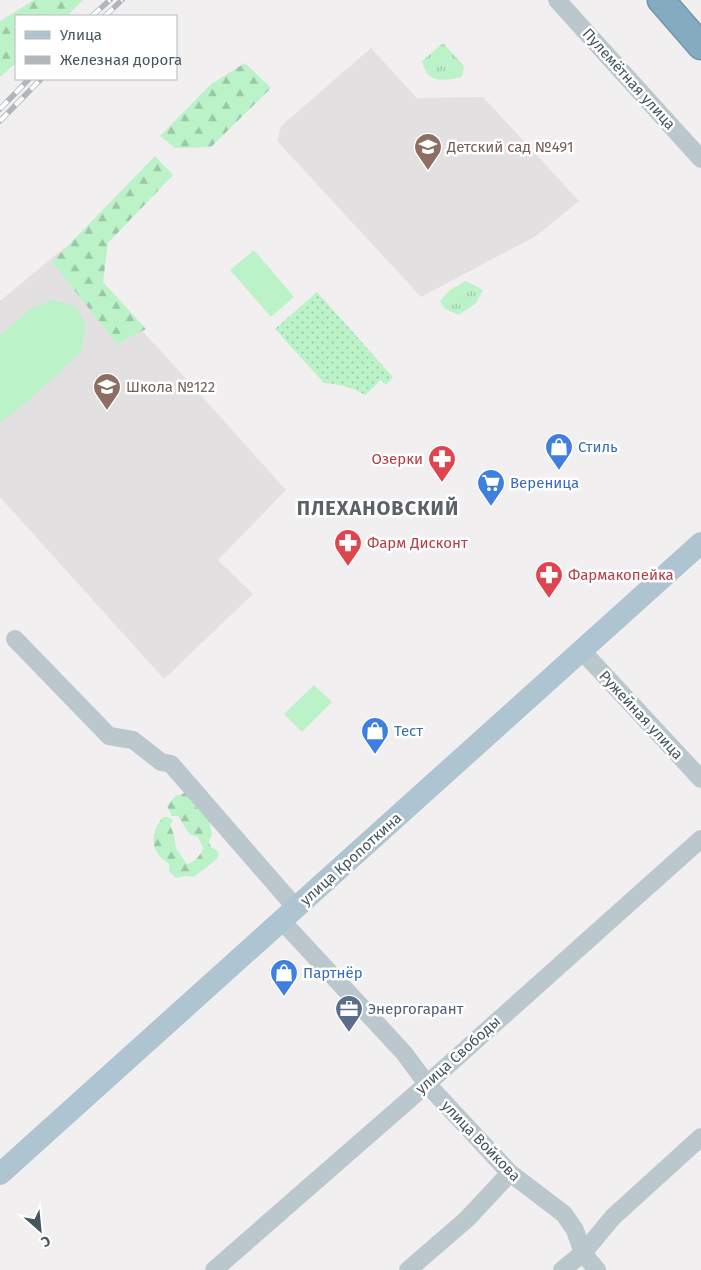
<svg xmlns="http://www.w3.org/2000/svg" width="701" height="1270" viewBox="0 0 701 1270" font-family="'Fira Sans',sans-serif">
<style>
.education{fill:#e3e0e2}
.grass{fill:url(#grass-dots)}
.forest{fill:url(#forest-firs)}
.park{fill:url(#park-tufts)}
.pitch{fill:#bcf2c8}
.lines{fill:none;stroke-linecap:round;stroke-linejoin:round}
.highway-casing{stroke:#7096ad;stroke-width:29}
.minor{stroke:#bac7cd;stroke-width:18}
.major{stroke:#aec4d0;stroke-width:22}
.highway{stroke:#85abc1;stroke-width:26}
.rail-casing{stroke:#b1b6ba;stroke-width:5.5}
.rail{stroke:#fff;stroke-width:4;stroke-dasharray:11;stroke-linecap:butt}
.labels{text-anchor:middle;dominant-baseline:central;stroke-width:5;stroke-linejoin:round;paint-order:stroke}
.street-label{font-size:15px;fill:#46565e;stroke:#fff}
.education-label{font-size:15px;fill:#785e54;stroke:#fff;text-anchor:start}
.shop-label{font-size:15px;fill:#366cbe;stroke:#fff;text-anchor:start}
.health-label{font-size:15px;fill:#be3a42;stroke:#fff;text-anchor:start}
.service-label{font-size:15px;fill:#4e5e75;stroke:#fff;text-anchor:start}
.district-label{font-size:20px;font-weight:bold;letter-spacing:1px;fill:#5c6165;stroke:#fff}
</style>
<defs>
<pattern id="grass-dots" width="8" height="8" patternUnits="userSpaceOnUse" patternTransform="scale(1.25)"><rect width="8" height="8" fill="#bcf2c8"/><path d="M2 2h.1M6 6h.1" fill="none" stroke="#9bc7a6" stroke-width="1.8" stroke-linecap="round"/></pattern>
<pattern id="forest-firs" width="22" height="20" patternUnits="userSpaceOnUse" patternTransform="scale(1.25)"><rect width="22" height="20" fill="#bcf2c8"/><path d="M5 1l3.5 6h-7zM16 11l3.5 6h-7z" fill="#9bc7a6"/></pattern>
<pattern id="park-tufts" width="24" height="20" patternUnits="userSpaceOnUse" patternTransform="scale(1.25)"><rect width="24" height="20" fill="#bcf2c8"/><path d="M3 7l-1-3M5 7V3M7 7l1-3M15 17l-1-3M17 17v-4M19 17l1-3" fill="none" stroke="#9bc7a6"/></pattern>
</defs>
<rect width="100%" height="100%" fill="#f2eff0"/>
<g class="education">
<polygon points="371,48 417,98 483,97 579,201 536,236 421,297 277,141 281,126"/>
<polygon points="64,248 162,352 286,490 218,560 253,594 164,679 0,497 0,301"/>
</g>
<path class="grass" d="M317 292 393 377 386 385 381 380 365 395C352 387 339 384 324 383L275 329Z"/>
<g class="forest">
<polygon points="34,0 83,0 67,16 16,16 16,63 0,77 0,21"/>
<polygon points="245,63 271,88 211,147 175,148 160,136 211,84"/>
<polygon points="155,156 173,175 108,243 103,282 146,329 117,344 52,262"/>
<path d="M185 792 190 794 195 806 209 820 212 835 209 840 210 846 219 852 217 859 194 877 185 876 176 878 169 871V864C150 852 149 834 163 817H168L173 820 170 825 174 835 176 848 187 864C195 862 201 855 203 848L198 837 189 834 178 816H172L167 806 176 795H181Z"/>
</g>
<g class="park">
<path d="M443 43 464 66 462 77C443 81 427 84 422 61Z"/>
<polygon points="466,281 483,290 476,303 459,315 445,309 440,301 450,290"/>
</g>
<g class="pitch">
<polygon points="254,250 294,297 271,317 230,270"/>
<polygon points="54,300 76,307 86,325 81,352 30,399 0,423 0,335 33,307"/>
<polygon points="314,685 332,702 302,732 284,714"/>
</g>
<g class="lines">
<defs>
<polyline id="highway" points="661,0 701,46"/>
</defs>
<use href="#highway" class="highway-casing"/>
<g class="minor">
<polyline points="557,0 701,159"/>
<polyline points="15,639 109,736 133,740 161,762 171,764 296,908"/>
<polyline points="582,651 701,779"/>
<polyline points="282,921 404,1053 427,1084 510,1173 564,1214 575,1230 583,1253 597,1270"/>
<polyline points="214,1270 427,1084 701,839"/>
<polyline points="408,1270 467,1219 510,1173"/>
<polyline points="562,1270 583,1253 613,1217 701,1137"/>
</g>
<polyline class="major" points="0,1174 701,543"/>
<use href="#highway" class="highway"/>
<defs>
<g id="rail">
<polyline points="92,16 110,0"/>
<polyline points="105,16 122,0"/>
<polyline points="0,109 29,79"/>
<polyline points="0,121 41,79"/>
</g>
</defs>
<use href="#rail" class="rail-casing"/>
<use href="#rail" class="rail"/>
</g>
<defs>
<symbol id="school-pin" viewBox="-11 -11 22 30"><path d="M0 17L-7.5 6A9.5 9.5 0 1 1 7.5 6Z" fill="#8d6e63" stroke="#fff"/><path d="M0-5L7-2L0 1L-7-2ZM-4 1L0 2.5L4 1V4Q0 6-4 4Z" fill="#fff"/></symbol>
<symbol id="shop-pin" viewBox="-11 -11 22 30"><path d="M0 17L-7.5 6A9.5 9.5 0 1 1 7.5 6Z" fill="#3f7fe0" stroke="#fff"/><path d="M-5-2.5h2.3a2.7 3.5 0 0 1 5.4 0H5L5.5 6h-11ZM-1.5-2.5h3a1.5 2.3 0 0 0-3 0Z" fill="#fff"/></symbol>
<symbol id="pharmacy-pin" viewBox="-11 -11 22 30"><path d="M0 17L-7.5 6A9.5 9.5 0 1 1 7.5 6Z" fill="#e0444e" stroke="#fff"/><path d="M-2-6h4v4h4v4h-4v4h-4v-4h-4v-4h4Z" fill="#fff"/></symbol>
<symbol id="supermarket-pin" viewBox="-11 -11 22 30"><path d="M0 17L-7.5 6A9.5 9.5 0 1 1 7.5 6Z" fill="#3f7fe0" stroke="#fff"/><path d="M-6-5.5h2.5l.6 2H6L4.5 2H-2.5L-4.4-4H-6ZM-1.5 3.2a1.3 1.3 0 1 0 .1 0ZM3 3.2a1.3 1.3 0 1 0 .1 0Z" fill="#fff"/></symbol>
<symbol id="office-pin" viewBox="-11 -11 22 30"><path d="M0 17L-7.5 6A9.5 9.5 0 1 1 7.5 6Z" fill="#5c6f8a" stroke="#fff"/><path d="M-6-3h4V-5.5h4V-3h4V5H-6ZM-1-4.5V-3h2v-1.5ZM-6 0V1H6V0Z" fill="#fff"/></symbol>
</defs>
<g fill-rule="evenodd">
<use href="#school-pin" x="412" y="131" width="32" height="43"/>
<use href="#school-pin" x="91" y="371" width="32" height="43"/>
<use href="#shop-pin" x="543" y="431" width="32" height="43"/>
<use href="#pharmacy-pin" x="426" y="443" width="32" height="43"/>
<use href="#supermarket-pin" x="475" y="467" width="32" height="43"/>
<use href="#pharmacy-pin" x="332" y="527" width="32" height="43"/>
<use href="#pharmacy-pin" x="533" y="559" width="32" height="43"/>
<use href="#shop-pin" x="359" y="715" width="32" height="43"/>
<use href="#shop-pin" x="268" y="957" width="32" height="43"/>
<use href="#office-pin" x="333" y="993" width="32" height="43"/>
</g>
<g class="labels">
<g class="street-label">
<text transform="translate(629 79) rotate(48)">Пулемётная улица</text>
<text transform="translate(641 715) rotate(47)">Ружейная улица</text>
<text transform="translate(351 859) rotate(-42)">улица Кропоткина</text>
<text transform="translate(458 1055) rotate(-42)">улица Свободы</text>
<text transform="translate(481 1141) rotate(46)">улица Войкова</text>
</g>
<g class="education-label">
<text x="447" y="147">Детский сад №491</text>
<text x="126" y="387">Школа №122</text>
</g>
<g class="shop-label">
<text x="578" y="447">Стиль</text>
<text x="510" y="483">Вереница</text>
<text x="394" y="731">Тест</text>
<text x="303" y="973">Партнёр</text>
</g>
<g class="health-label">
<text x="423" y="459" text-anchor="end">Озерки</text>
<text x="367" y="543">Фарм Дисконт</text>
<text x="568" y="575">Фармакопейка</text>
</g>
<g class="service-label">
<text x="368" y="1009">Энергогарант</text>
</g>
<g class="district-label">
<text x="378" y="508">ПЛЕХАНОВСКИЙ</text>
</g>
</g>
<rect x="15" y="15" width="162" height="65" fill="#ffffff" stroke="#b5bbbf"/>
<rect x="25" y="31" width="25" height="8" fill="#aec4d0" stroke="#b5bbbf"/>
<text x="60" y="40" font-size="15" fill="#46565e">Улица</text>
<rect x="25" y="56" width="25" height="8" fill="#b1b6ba" stroke="#b5bbbf"/>
<text x="60" y="65" font-size="15" fill="#46565e">Железная дорога</text>
<g transform="translate(40 1230) rotate(153)" stroke="#ffffff" stroke-width="4" paint-order="stroke">
<path d="M0-4L9 19L0 12L-9 19Z" fill="#46565e"/>
<text y="-8" font-size="14" font-weight="bold" text-anchor="middle" fill="#46565e">С</text>
</g>
</svg>
